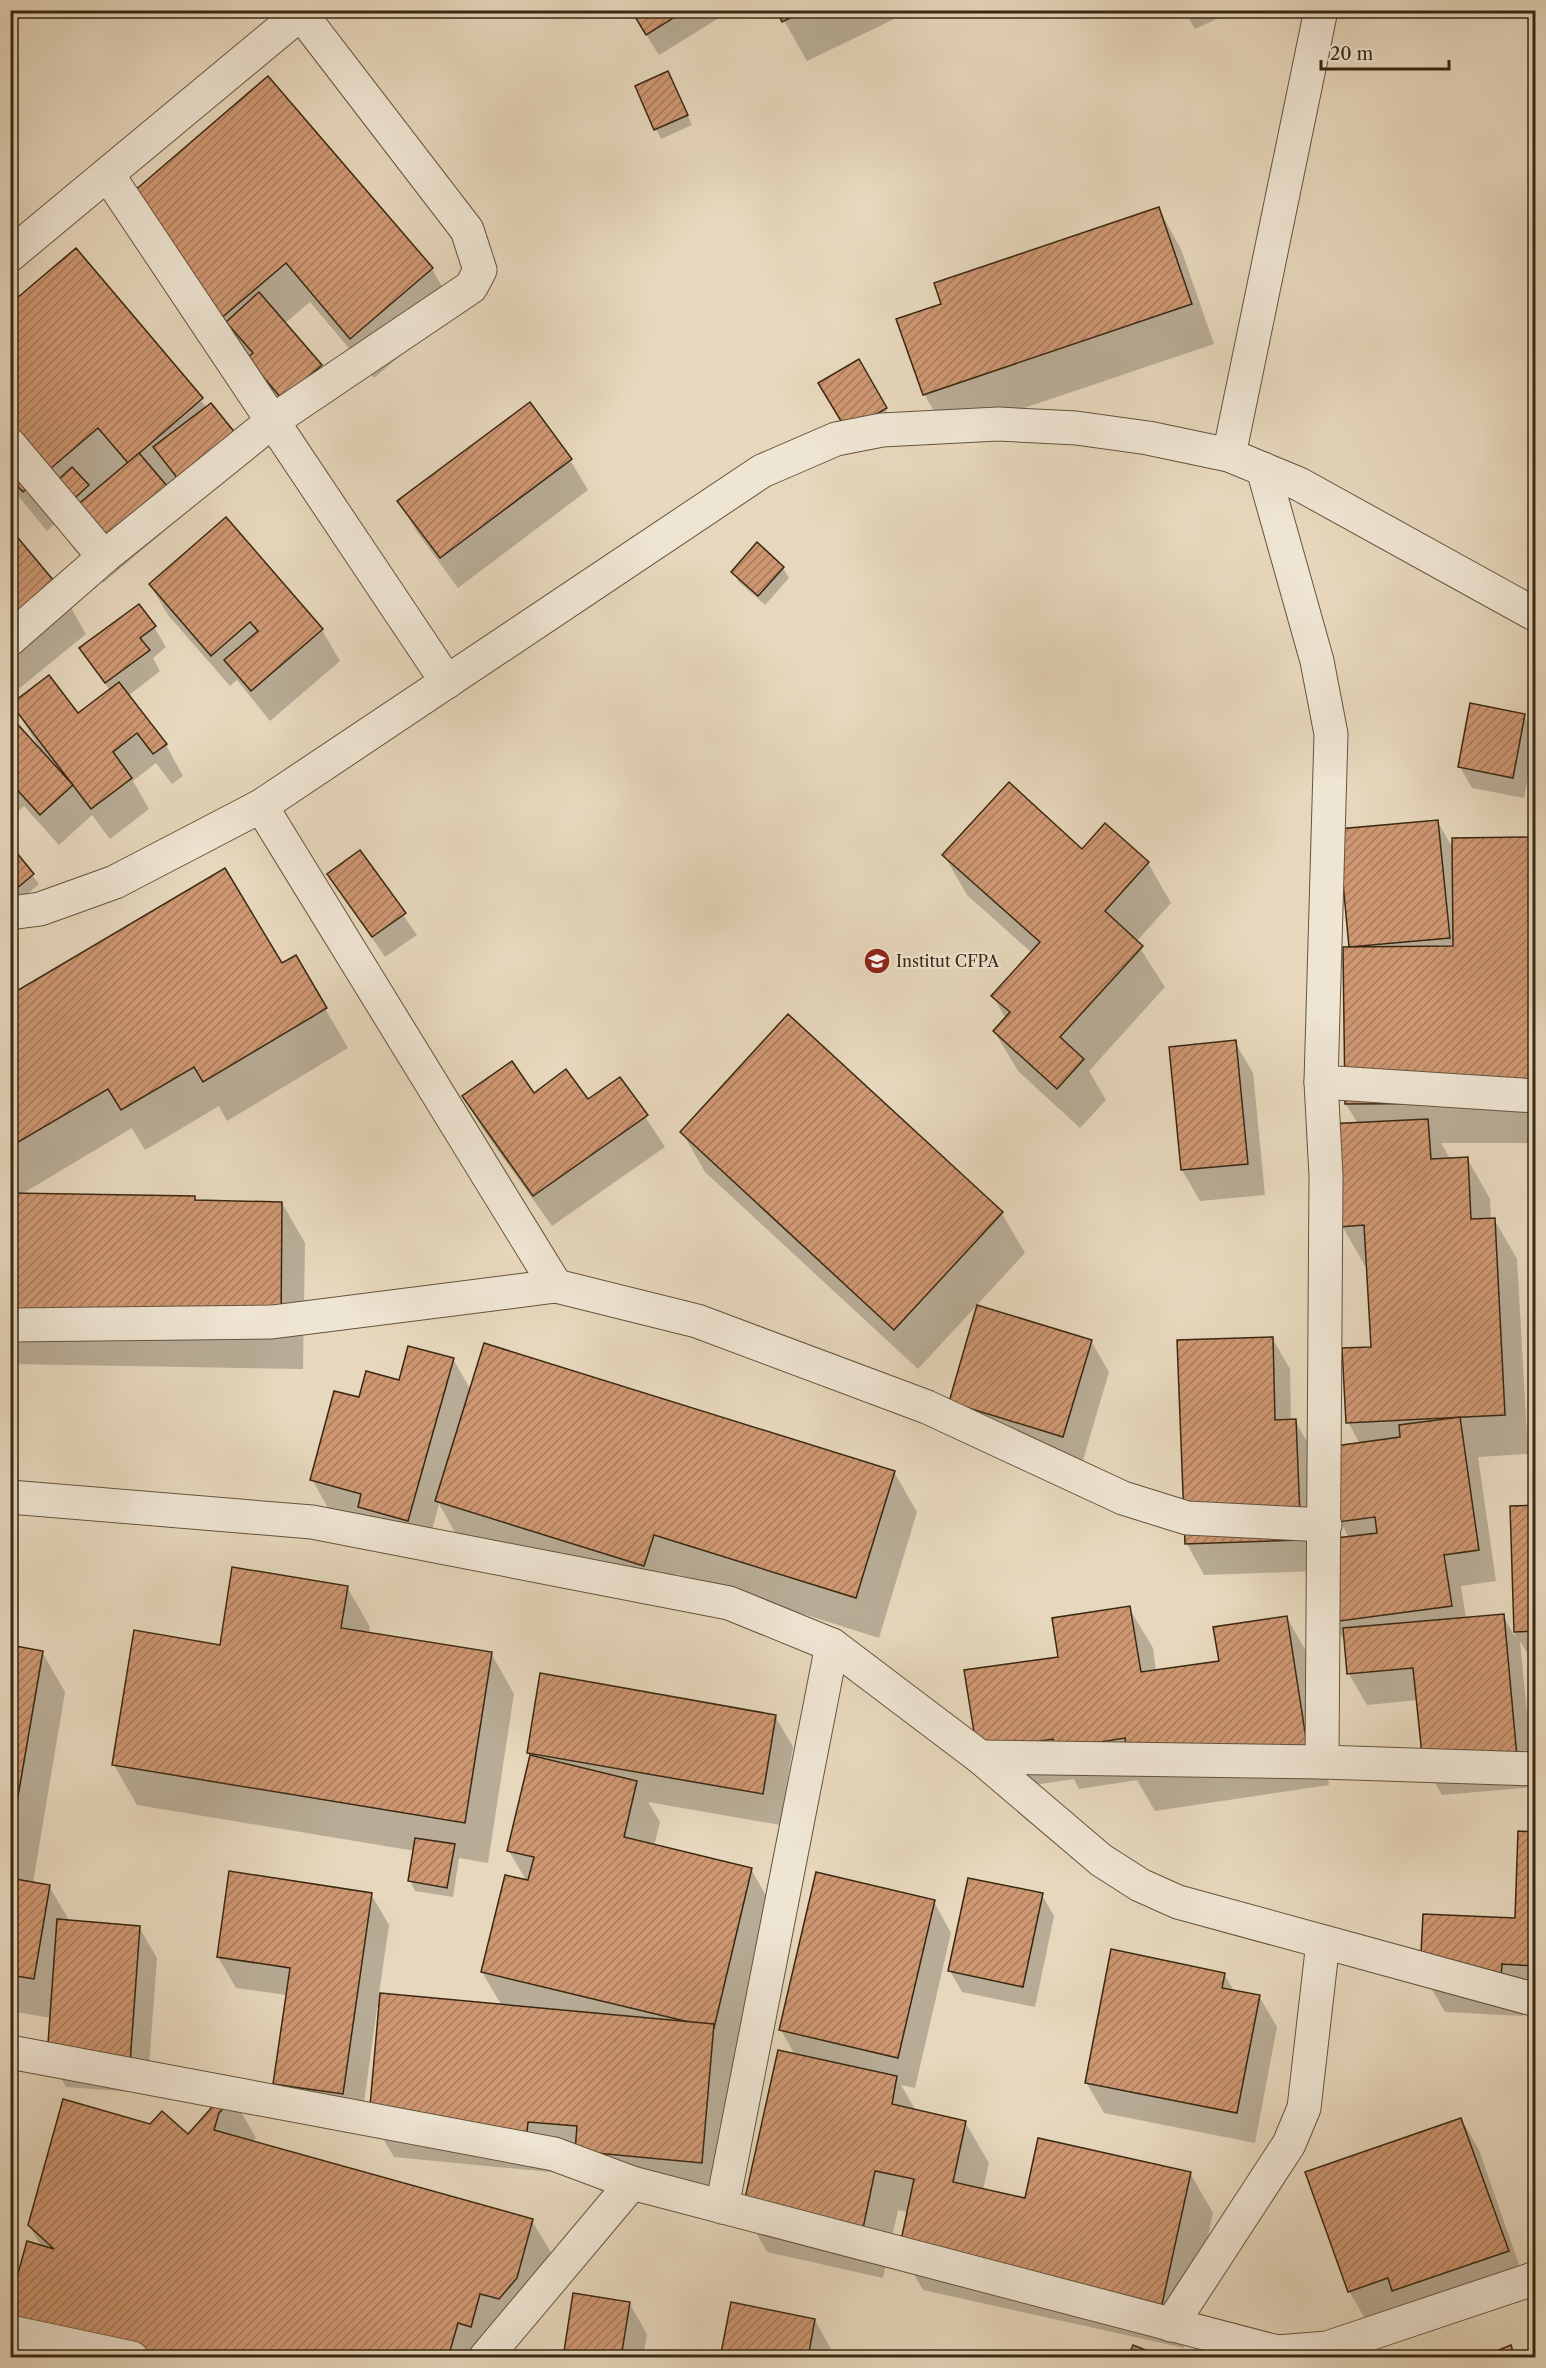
<svg xmlns="http://www.w3.org/2000/svg" width="1546" height="2368" viewBox="0 0 1546 2368" font-family="'Libre Caslon Text',serif">
<style>
.shadow{fill:#0003}
.building{fill:url(#building-hatch);stroke:#392811;stroke-width:1.5}
.lines{fill:none;stroke-linecap:round;stroke-linejoin:round}
.street-casing{stroke:#64543c;stroke-width:35}
.street{stroke:#efe5d3;stroke-width:33}
.labels{text-anchor:middle;dominant-baseline:central;stroke-width:4.5;stroke-linejoin:round;paint-order:stroke}
.poi-label{font-size:16px;fill:#392811;stroke:#efe5d3;text-anchor:start}
</style>
<defs>
<pattern id="building-hatch" width="6" height="6" patternUnits="userSpaceOnUse" patternTransform="scale(1.5)"><rect width="6" height="6" fill="#ce9772"/><path d="M-1 1l2-2M0 6l6-6M5 7l2-2" fill="none" stroke="#a87b5c"/></pattern>
</defs>
<rect width="100%" height="100%" fill="#e7d7bc"/>
<filter id="stains"><feTurbulence type="fractalNoise" baseFrequency=".00333" numOctaves="4"/><feColorMatrix values="0 0 0 0 .2 0 0 0 0 .09 0 0 0 0 .02 0 0 0 .5 -.17"/></filter>
<radialGradient id="worn" r=".72"><stop offset=".6" stop-color="#630" stop-opacity="0"/><stop offset="1" stop-color="#630" stop-opacity=".3"/></radialGradient>
<g class="shadow">
<polygon points="631,10 732,10 659,55"/>
<polygon points="778,10 913,10 807,61"/>
<polygon points="1184,10 1236,10 1195,29"/>
<polygon points="673,83 692,125 661,139 637,87"/>
<polygon points="1158,208 1181,249 1214,344 947,434 924,394 942,305"/>
<polygon points="144,245 432,269 455,309 374,378 310,302 284,324 320,366 332,387 295,418"/>
<polygon points="75,250 207,408 172,494 184,514 103,583 70,544 57,522 47,531 10,486 10,306"/>
<polygon points="858,361 897,429 860,451"/>
<polygon points="570,460 588,490 458,588 417,532 399,501"/>
<polygon points="226,519 322,630 340,661 270,721 237,680 230,686 168,615 150,584"/>
<polygon points="758,545 783,568 789,578 765,605 739,582 733,572"/>
<polygon points="10,546 63,594 86,634 10,696"/>
<polygon points="154,627 166,647 153,658 160,671 128,696 166,745 183,776 172,784 156,763 133,781 149,809 110,839 92,815 59,845 24,806 10,818 10,718 37,747 38,745 13,705 77,715 110,691 81,649"/>
<polygon points="1524,716 1536,735 1524,798 1472,788 1460,767"/>
<polygon points="1437,821 1454,850 1536,839 1536,1143 1441,1143 1450,1159 1467,1158 1490,1199 1491,1219 1494,1219 1517,1259 1528,1454 1478,1457 1496,1581 1461,1586 1466,1619 1503,1616 1515,1637 1512,1507 1536,1506 1536,1667 1520,1641 1534,1787 1442,1795 1424,1764 1418,1700 1367,1705 1349,1674 1346,1644 1333,1622 1349,1538 1340,1521 1360,1444 1348,1422 1372,1348 1368,1266 1365,1266 1342,1226 1358,1124 1346,1104 1351,949 1339,830"/>
<polygon points="10,847 39,884 10,909"/>
<polygon points="1082,851 1148,863 1171,903 1136,942 1165,987 1089,1071 1106,1100 1080,1128 1018,1071 994,1031 1006,1019 993,996 1032,953 967,895 944,855"/>
<polygon points="359,852 417,935 385,957 329,875"/>
<polygon points="295,957 348,1048 227,1121 219,1106 145,1150 132,1128 20,1195 194,1198 196,1201 282,1203 305,1243 303,1369 10,1364 10,997 281,965"/>
<polygon points="1235,1042 1253,1073 1265,1195 1200,1201 1182,1170 1170,1048"/>
<polygon points="620,1079 665,1147 552,1226 482,1128 464,1097 534,1095 588,1101"/>
<polygon points="682,1132 1001,1212 1025,1253 918,1369 705,1172"/>
<polygon points="1272,1338 1290,1369 1291,1421 1295,1421 1313,1452 1318,1571 1204,1575 1187,1544"/>
<polygon points="1091,1341 1109,1372 1081,1467 950,1402"/>
<polygon points="453,1359 471,1390 894,1472 917,1512 879,1638 677,1574 667,1605 460,1541 439,1504 426,1552 329,1510 312,1479 360,1399"/>
<polygon points="347,1587 370,1627 369,1634 491,1653 514,1694 488,1863 459,1858 453,1897 415,1891 410,1880 415,1851 137,1805 114,1765 221,1646"/>
<polygon points="1129,1608 1153,1648 1156,1671 1220,1662 1287,1618 1310,1658 1329,1785 1155,1811 1137,1780 1079,1789 1074,1779 1001,1790 1060,1658"/>
<polygon points="10,1647 42,1652 65,1692 33,1883 49,1886 70,1922 139,1927 157,1958 147,2093 66,2087 49,2056 51,2018 10,2011"/>
<polygon points="775,1716 793,1747 780,1825 648,1802 660,1822 654,1846 751,1869 774,1910 724,2202 600,2191 585,2165 550,2162 550,2172 394,2157 370,2117 380,2008 377,2008 361,2125 292,2114 274,2083 287,1995 236,1988 218,1957 371,1894 389,1925 379,1994 502,2006 482,1972 527,1882 509,1851 531,1757 528,1753"/>
<polygon points="1536,1833 1536,2005 1524,2004 1523,2016 1445,2012 1422,1972 1516,1919"/>
<polygon points="1042,1895 1054,1916 1035,2007 962,1992 950,1971"/>
<polygon points="934,1902 951,1933 915,2088 901,2085 916,2111 965,2122 989,2163 983,2190 1026,2200 1190,2173 1213,2213 1184,2348 923,2290 900,2250 908,2212 898,2210 883,2278 767,2252 744,2212 795,2055 781,2030"/>
<polygon points="1224,1974 1234,1991 1259,1996 1277,2027 1255,2143 1104,2113 1086,2082"/>
<polygon points="233,2098 256,2138 252,2142 532,2221 556,2261 496,2358 16,2358 10,2348 42,2247 29,2225 188,2136"/>
<polygon points="1536,2116 1536,2131 1530,2118"/>
<polygon points="1461,2119 1479,2150 1525,2282 1367,2322 1349,2291"/>
<polygon points="629,2303 647,2334 643,2358 564,2358"/>
<polygon points="815,2320 832,2351 831,2358 722,2358"/>
</g>
<g class="building">
<polygon points="631,10 686,10 646,35"/>
<polygon points="777,10 806,10 782,22"/>
<polygon points="668,71 688,115 654,130 635,86"/>
<polygon points="268,76 433,268 350,339 286,263 219,320 119,204"/>
<polygon points="1159,207 1192,304 923,395 896,319 941,304 934,283"/>
<polygon points="76,248 203,398 128,463 98,428 23,492 10,478 10,304"/>
<polygon points="259,292 322,365 282,399 247,358 253,353 226,322"/>
<polygon points="859,359 887,408 847,431 818,383"/>
<polygon points="530,402 572,459 440,558 397,501"/>
<polygon points="211,403 236,434 178,479 153,447"/>
<polygon points="139,453 173,493 91,564 56,523"/>
<polygon points="72,467 89,485 64,508 47,490"/>
<polygon points="226,517 323,629 251,691 224,660 258,631 250,622 211,656 149,584"/>
<polygon points="18,538 64,593 10,638 10,544"/>
<polygon points="757,542 784,567 758,596 731,572"/>
<polygon points="139,604 156,626 140,638 150,650 105,683 79,648"/>
<polygon points="49,675 78,713 119,682 167,744 153,754 137,733 113,752 132,778 91,809 11,704"/>
<polygon points="1470,703 1525,714 1513,778 1458,767"/>
<polygon points="10,716 73,785 40,815 10,782"/>
<polygon points="1009,782 1082,849 1105,823 1149,862 1105,911 1143,946 1060,1037 1084,1059 1057,1089 993,1031 1010,1012 991,996 1040,942 942,855"/>
<polygon points="1438,820 1450,938 1349,947 1338,829"/>
<polygon points="1536,837 1536,1103 1345,1104 1343,947 1453,946 1452,838"/>
<polygon points="12,847 34,874 10,894 10,848"/>
<polygon points="360,850 406,913 372,937 327,874"/>
<polygon points="225,868 282,963 296,955 327,1008 203,1082 194,1067 121,1110 108,1089 10,1147 10,995"/>
<polygon points="788,1014 1003,1212 894,1330 680,1132"/>
<polygon points="1236,1040 1248,1164 1181,1170 1169,1047"/>
<polygon points="512,1061 534,1093 566,1069 588,1099 620,1077 648,1115 533,1196 462,1096"/>
<polygon points="1428,1119 1431,1159 1468,1157 1471,1219 1495,1218 1505,1415 1346,1423 1342,1348 1371,1347 1364,1225 1340,1227 1326,1124"/>
<polygon points="10,1193 195,1196 195,1200 282,1202 281,1329 10,1325"/>
<polygon points="977,1305 1092,1340 1063,1437 949,1402"/>
<polygon points="1273,1337 1275,1420 1296,1419 1301,1540 1185,1544 1177,1340"/>
<polygon points="484,1343 895,1471 856,1598 654,1535 644,1566 435,1501"/>
<polygon points="408,1346 454,1358 408,1521 358,1507 361,1494 310,1480 334,1391 359,1397 366,1371 399,1380"/>
<polygon points="1460,1417 1479,1550 1444,1555 1452,1606 1332,1622 1320,1540 1377,1533 1375,1517 1338,1522 1328,1447 1400,1437 1399,1425"/>
<polygon points="1536,1505 1536,1631 1514,1632 1510,1506"/>
<polygon points="232,1567 348,1586 341,1628 492,1652 465,1823 112,1765 134,1630 220,1645"/>
<polygon points="1130,1606 1141,1672 1219,1661 1213,1627 1287,1616 1307,1745 1130,1771 1125,1738 1055,1749 1053,1739 977,1751 964,1670 1058,1657 1052,1618"/>
<polygon points="1504,1614 1517,1757 1423,1765 1413,1668 1347,1674 1343,1628"/>
<polygon points="10,1645 43,1651 10,1843"/>
<polygon points="540,1673 776,1715 763,1794 527,1753"/>
<polygon points="530,1755 637,1781 624,1837 752,1868 714,2028 481,1972 505,1875 528,1880 534,1857 507,1851"/>
<polygon points="1518,1831 1536,1832 1536,1966 1502,1964 1501,1976 1420,1973 1423,1914 1515,1918"/>
<polygon points="415,1838 455,1844 447,1888 408,1881"/>
<polygon points="229,1871 372,1893 343,2094 273,2084 290,1968 217,1957"/>
<polygon points="816,1872 935,1900 898,2058 779,2030"/>
<polygon points="10,1878 50,1885 34,1979 10,1975"/>
<polygon points="968,1878 1043,1893 1023,1987 948,1971"/>
<polygon points="57,1919 140,1926 130,2063 47,2057"/>
<polygon points="1111,1949 1225,1973 1222,1988 1260,1995 1237,2113 1085,2083"/>
<polygon points="380,1993 714,2024 702,2163 575,2151 577,2126 528,2122 527,2132 369,2117"/>
<polygon points="778,2050 897,2076 892,2104 966,2121 953,2182 1025,2198 1038,2138 1191,2172 1161,2309 899,2250 914,2179 875,2171 861,2238 742,2212"/>
<polygon points="234,2097 219,2113 214,2130 533,2219 517,2278 499,2299 480,2294 471,2327 458,2323 448,2358 163,2358 165,2351 159,2358 140,2358 10,2338 10,2302 27,2241 54,2249 28,2225 63,2099 150,2124 162,2111 188,2134 213,2106"/>
<polygon points="1461,2118 1509,2251 1392,2291 1388,2278 1348,2292 1305,2172"/>
<polygon points="573,2293 630,2302 621,2358 563,2358"/>
<polygon points="731,2302 815,2319 808,2358 720,2358"/>
<polygon points="1133,2345 1165,2358 1128,2358"/>
<polygon points="1511,2345 1515,2358 1479,2358"/>
</g>
<g class="lines">
<defs>
<g id="street">
<polyline points="108,175 447,682"/>
<polyline points="10,255 300,14"/>
<polyline points="10,445 104,557"/>
<polyline points="1229,455 1321,10"/>
<polyline points="1263,469 1317,661 1331,734 1321,1082 1326,1176 1322,1762"/>
<polyline points="10,639 104,557 274,420 471,287 480,270 467,230 298,10"/>
<polyline points="261,806 556,1286 697,1321 927,1407 1123,1498 1187,1518 1325,1525"/>
<polyline points="10,913 40,909 115,882 261,806 762,471 836,439 882,430 998,424 1076,428 1148,438 1229,455 1299,484 1536,615"/>
<polyline points="1321,1082 1536,1096"/>
<polyline points="10,1325 272,1322 556,1286"/>
<polyline points="10,1497 312,1522 729,1603 832,1645 980,1757 1101,1860 1140,1885 1178,1902 1536,2000"/>
<polyline points="980,1757 1322,1762 1536,1769"/>
<polyline points="10,2052 554,2154 632,2183 1277,2352 1327,2348 1536,2278"/>
<polyline points="722,2207 832,1645"/>
<polyline points="1171,2325 1289,2144 1304,2108 1323,1942"/>
<polyline points="10,2332 132,2358"/>
<polyline points="485,2358 632,2183"/>
</g>
</defs>
<use href="#street" class="street-casing"/>
<use href="#street" class="street"/>
</g>
<defs>
<symbol id="university-disc" viewBox="-11 -11 22 22"><circle r="9.5" fill="#8f2418" stroke="#efe5d3"/><path d="M0-5L7-2L0 1L-7-2ZM-4 1L0 2.5L4 1V4Q0 6-4 4Z" fill="#fff"/></symbol>
</defs>
<g fill-rule="evenodd">
<use href="#university-disc" x="862" y="946" width="30" height="30"/>
</g>
<g class="labels">
<g class="poi-label">
<text x="896" y="961">Institut CFPA</text>
</g>
</g>
<rect width="1546" height="2368" fill="none" stroke="#e7d7bc" stroke-width="36"/>
<rect x="12" y="12" width="1522" height="2344" fill="none" stroke="#392811" stroke-width="3"/>
<rect x="18" y="18" width="1510" height="2332" fill="none" stroke="#392811" stroke-width="1.5"/>
<path d="M1321 60v9h128v-9" fill="none" stroke="#392811" stroke-width="3"/>
<text x="1330" y="60" font-size="18" fill="#392811" stroke="#efe5d3" stroke-width="4.5" paint-order="stroke">20 m</text>
<rect width="100%" height="100%" filter="url(#stains)"/>
<rect width="100%" height="100%" fill="url(#worn)"/>
</svg>
